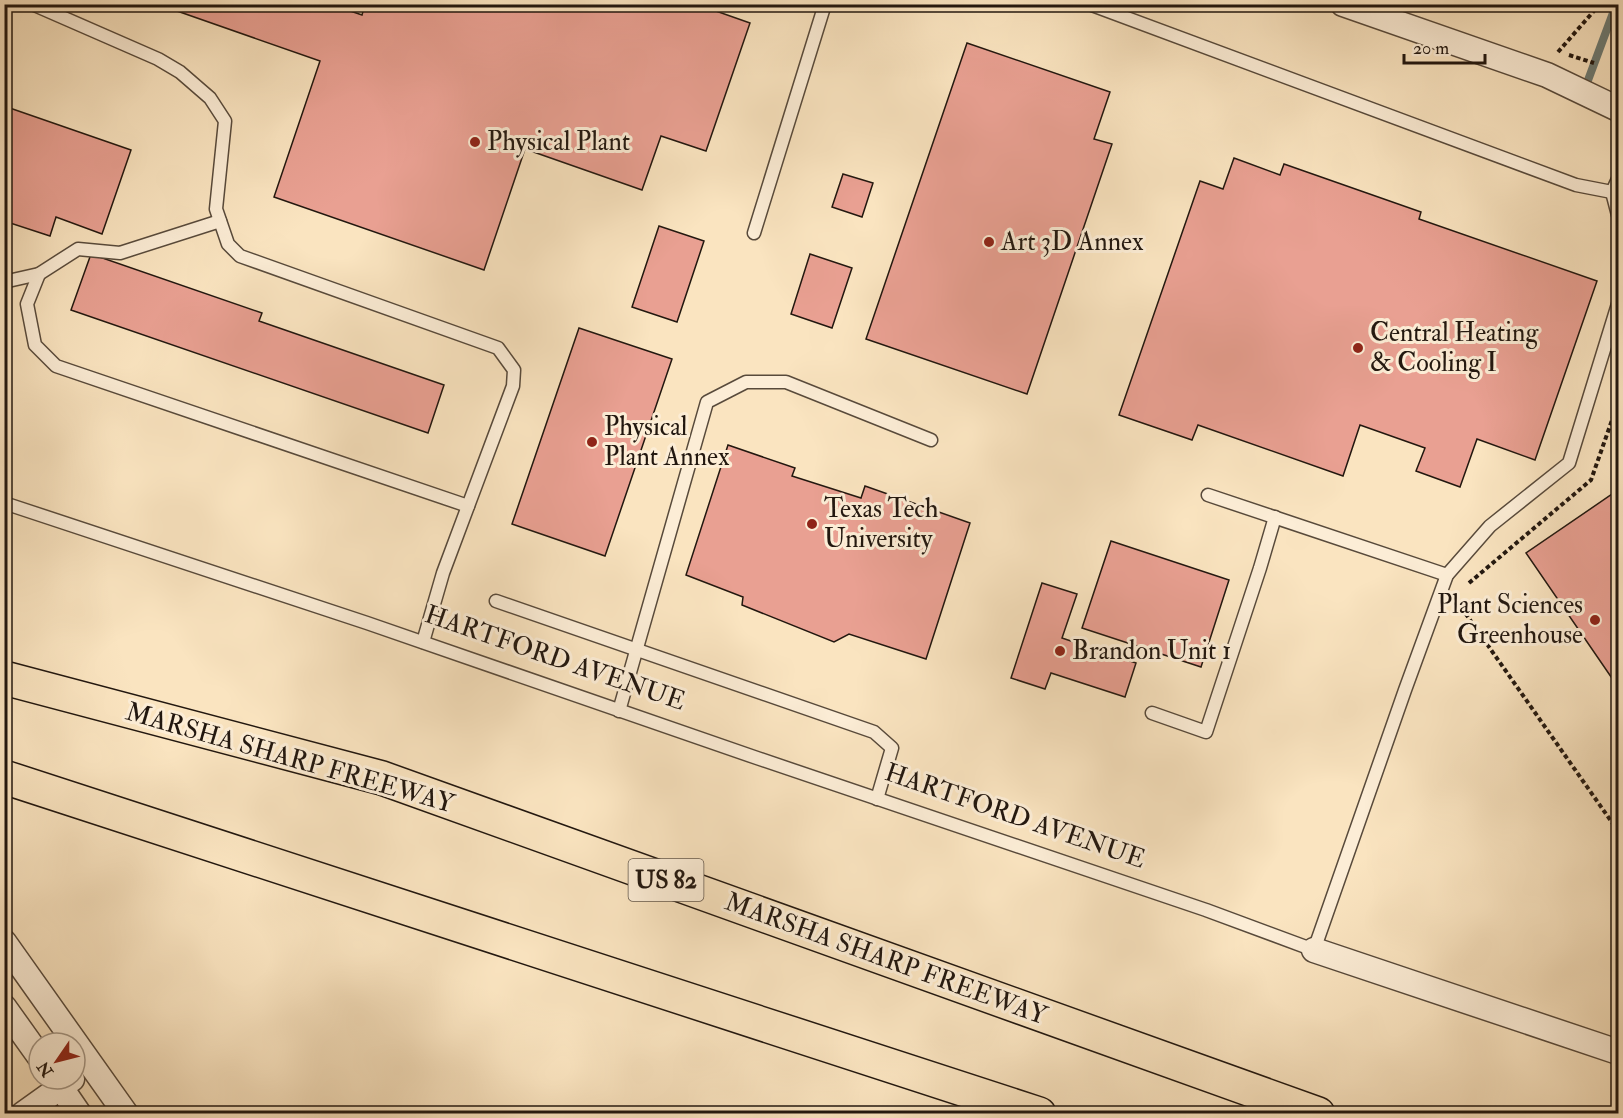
<svg xmlns="http://www.w3.org/2000/svg" width="1623" height="1118" viewBox="0 0 1623 1118" font-family="'IM FELL Double Pica',serif">
<style>
.lines{fill:none;stroke-linecap:round;stroke-linejoin:round}
.stream{stroke:#6d7b74;stroke-width:8}
.building{fill:#e9a092;stroke:#22170f;stroke-width:1.5}
.lane-casing{stroke:#584a3b;stroke-width:15}
.street-casing{stroke:#584a3b;stroke-width:27}
.highway-casing{stroke:#22170f;stroke-width:36}
.path{stroke:#22170f;stroke-width:4;stroke-dasharray:4.5 3;stroke-linecap:butt}
.lane{stroke:#fcedd6;stroke-width:12}
.street{stroke:#fcedd6;stroke-width:24}
.highway{stroke:#fae4c0;stroke-width:33}
.poi-dot{fill:#8f2418;stroke:#fcedd6;stroke-width:2}
.labels{text-anchor:middle;dominant-baseline:central;stroke-width:6;stroke-linejoin:round;paint-order:stroke}
.shield{fill:#fcedd6;stroke:#63574b;stroke-width:1.5}
.shield-label{font-size:24px;font-weight:bold;fill:#22170f}
.poi-label{font-size:26px;fill:#22170f;stroke:#fcedd6;text-anchor:start}
.street-label{font-size:26px;fill:#22170f;stroke:#fcedd6}
</style>
<rect width="100%" height="100%" fill="#fae4c0"/>
<filter id="stains"><feTurbulence type="fractalNoise" baseFrequency=".00333" numOctaves="4"/><feColorMatrix values="0 0 0 0 .2 0 0 0 0 .09 0 0 0 0 .02 0 0 0 .5 -.17"/></filter>
<radialGradient id="worn" r=".72"><stop offset=".6" stop-color="#630" stop-opacity="0"/><stop offset="1" stop-color="#630" stop-opacity=".3"/></radialGradient>
<g class="lines">
<polyline class="stream" points="1584,91 1613,13 1618,9"/>
</g>
<g class="building">
<polygon points="157,4 330,4 362,15 365,4 696,4 750,23 706,151 661,136 642,190 525,149 484,270 274,197 320,61"/>
<polygon points="967,43 1110,92 1094,139 1112,144 1027,394 866,339"/>
<polygon points="4,106 131,150 102,234 56,217 50,236 4,221"/>
<polygon points="1234,158 1280,175 1284,164 1421,212 1419,219 1597,281 1535,460 1477,439 1460,487 1416,471 1425,448 1360,425 1343,476 1198,425 1192,440 1119,415 1200,181 1223,189"/>
<polygon points="843,174 873,183 862,217 832,207"/>
<polygon points="659,226 704,241 677,322 632,307"/>
<polygon points="91,254 262,313 259,321 444,385 428,433 71,310"/>
<polygon points="810,254 852,268 832,328 791,314"/>
<polygon points="579,328 672,359 605,556 512,524"/>
<polygon points="728,445 795,468 792,476 861,498 865,486 970,523 926,659 849,634 834,642 742,605 743,597 686,575"/>
<polygon points="1618,490 1618,687 1526,553"/>
<polygon points="1111,541 1229,580 1201,667 1082,628"/>
<polygon points="1042,583 1077,594 1062,638 1136,663 1125,697 1051,673 1045,689 1011,678"/>
</g>
<g class="lines">
<defs>
<g id="lane">
<polyline points="32,4 158,59 180,72 210,98 225,121 216,209 228,244 240,256 498,348 514,370 513,386 443,573 423,642"/>
<polyline points="1089,4 1576,185 1612,192"/>
<polyline points="1618,179 1612,192 1618,215"/>
<polyline points="754,233 825,4"/>
<polyline points="39,274 27,304 35,345 56,366 468,506"/>
<polyline points="4,280 8,281 39,274 78,249 120,253 220,221"/>
<polyline points="1208,495 1447,575"/>
<polyline points="4,503 367,623 757,758 1206,910 1314,950 1405,690 1447,575 1490,526 1569,463 1618,304"/>
<polyline points="496,601 874,732 892,748 877,799"/>
<polyline points="619,711 707,402 746,382 786,382 931,440"/>
<polyline points="1152,713 1206,732 1260,568 1275,517"/>
</g>
<g id="street">
<polyline points="1343,4 1547,75 1618,109"/>
<polyline points="4,942 126,1114"/>
<polyline points="1314,950 1618,1052"/>
<polyline points="4,1007 39,1056"/>
<polyline points="55,1079 79,1114"/>
<polyline points="23,1114 72,1079"/>
</g>
<g id="highway">
<polyline points="4,678 382,778 1318,1114"/>
<polyline points="4,777 1039,1114"/>
</g>
</defs>
<use href="#lane" class="lane-casing"/>
<use href="#street" class="street-casing"/>
<use href="#highway" class="highway-casing"/>
<g class="path">
<polyline points="1558,52 1600,4"/>
<polyline points="1569,55 1594,63"/>
<polyline points="1469,583 1591,480 1618,403"/>
<polyline points="1460,600 1461,607 1618,831"/>
</g>
<use href="#lane" class="lane"/>
<use href="#street" class="street"/>
<use href="#highway" class="highway"/>
</g>
<g class="poi-dot">
<circle cx="475" cy="142" r="6"/>
<circle cx="989" cy="242" r="6"/>
<circle cx="1358" cy="348" r="6"/>
<circle cx="592" cy="442" r="6"/>
<circle cx="812" cy="524" r="6"/>
<circle cx="1595" cy="620" r="6"/>
<circle cx="1060" cy="651" r="6"/>
</g>
<g class="labels">
<rect class="shield" x="628.5" y="859" width="75" height="42" rx="4.5"/>
<g class="shield-label">
<text x="666" y="880">US 82</text>
</g>
<g class="poi-label">
<text x="487" y="142">Physical Plant</text>
<text x="1001" y="242">Art 3D Annex</text>
<text x="1370" y="333">Central Heating<tspan x="1370" dy="30">&amp; Cooling I</tspan></text>
<text x="604" y="427">Physical<tspan x="604" dy="30">Plant Annex</tspan></text>
<text x="824" y="509">Texas Tech<tspan x="824" dy="30">University</tspan></text>
<text x="1583" y="605" text-anchor="end">Plant Sciences<tspan x="1583" dy="30">Greenhouse</tspan></text>
<text x="1072" y="651">Brandon Unit 1</text>
</g>
<g class="street-label">
<text transform="translate(555 658) rotate(19)">HARTFORD AVENUE</text>
<text transform="translate(290 758) rotate(16)">MARSHA SHARP FREEWAY</text>
<text transform="translate(1015 816) rotate(19)">HARTFORD AVENUE</text>
<text transform="translate(886 959) rotate(20)">MARSHA SHARP FREEWAY</text>
</g>
</g>
<rect width="1623" height="1118" fill="none" stroke="#fae4c0" stroke-width="24"/>
<rect x="6" y="6" width="1611" height="1106" fill="none" stroke="#22170f" stroke-width="3"/>
<rect x="12" y="12" width="1599" height="1094" fill="none" stroke="#22170f" stroke-width="1.5"/>
<g transform="translate(57 1061) rotate(235)"><circle r="28" fill="#fcedd6" stroke="#a59786" stroke-width="1.5"/>
<path d="M0-4.5L10 22L0 15L-10 22Z" fill="#8f2418"/>
<text y="-9" font-size="16" font-weight="bold" text-anchor="middle" fill="#22170f">N</text>
</g>
<path d="M1404 54v9h81v-9" fill="none" stroke="#22170f" stroke-width="3"/>
<text x="1413" y="54" font-size="18" fill="#22170f" stroke="#fcedd6" stroke-width="4.5" paint-order="stroke">20 m</text>
<rect width="100%" height="100%" filter="url(#stains)"/>
<rect width="100%" height="100%" fill="url(#worn)"/>
</svg>
